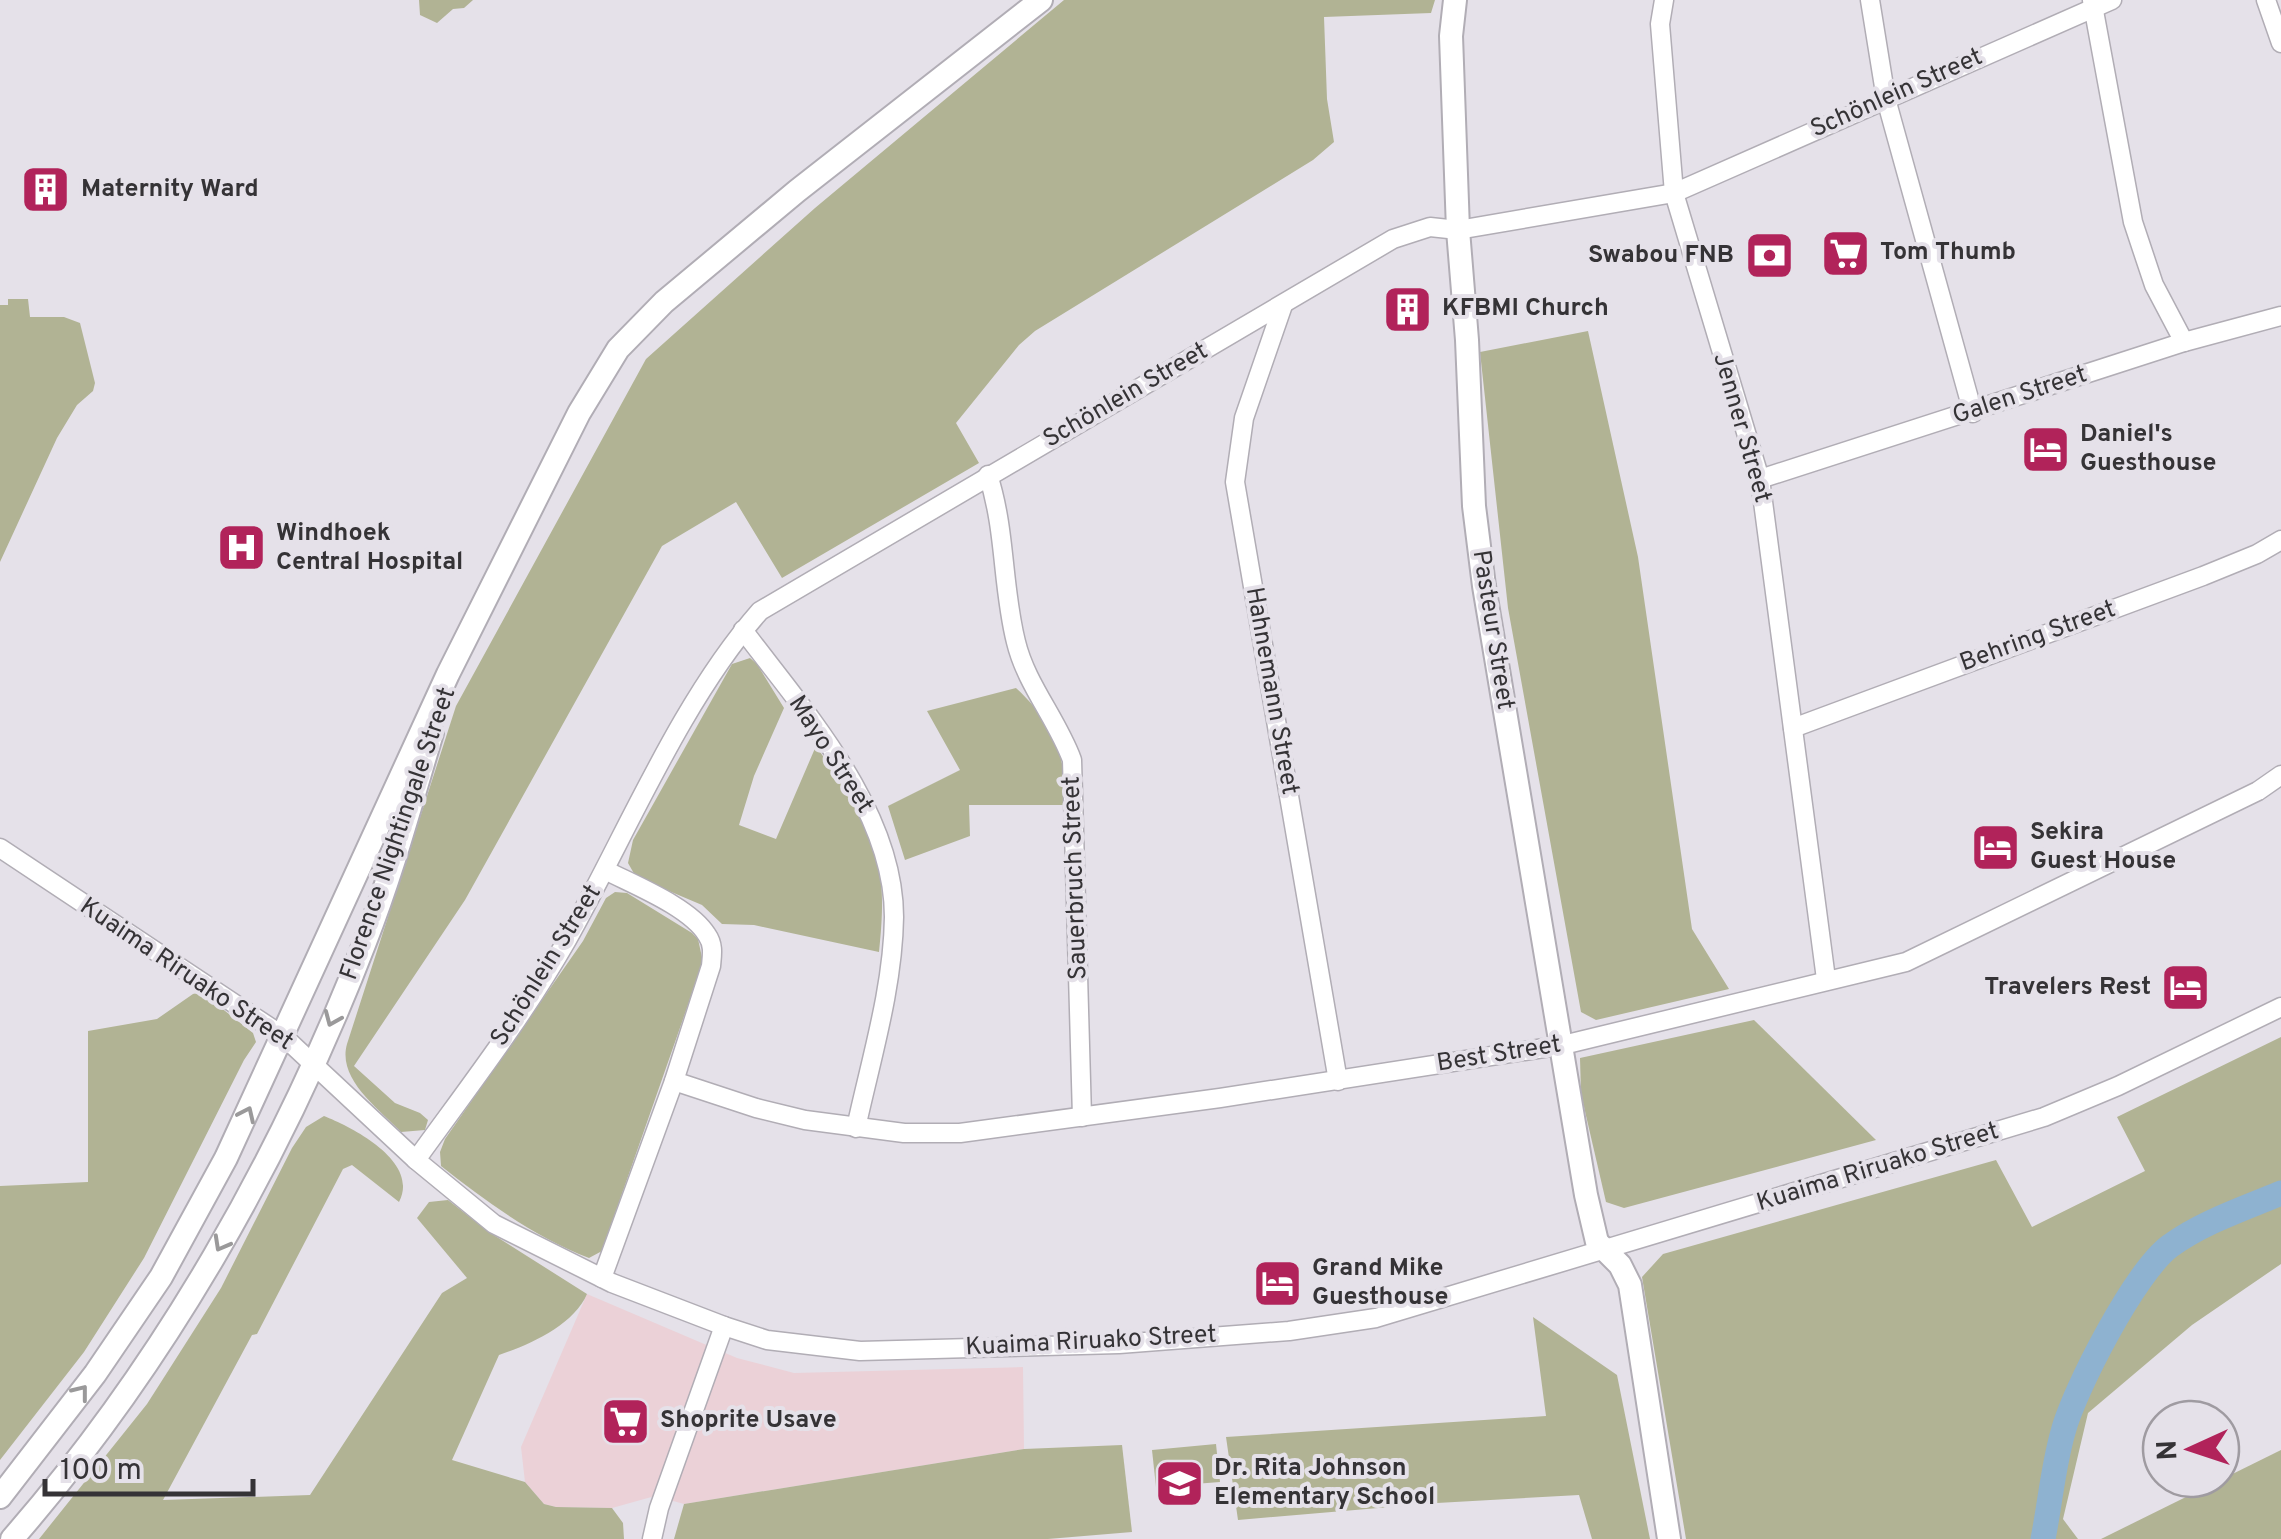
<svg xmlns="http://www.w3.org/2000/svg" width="2281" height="1539" viewBox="0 0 2281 1539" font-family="Overpass,sans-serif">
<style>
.commercial{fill:#ebd1d7}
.green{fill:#b1b394}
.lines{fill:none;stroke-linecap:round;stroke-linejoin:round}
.river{stroke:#8eb2d0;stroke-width:25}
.minor-casing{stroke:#b1adb5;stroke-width:21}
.major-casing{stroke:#b1adb5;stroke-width:26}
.minor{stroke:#fff;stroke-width:18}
.major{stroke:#fff;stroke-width:22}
.oneway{stroke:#9a999a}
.labels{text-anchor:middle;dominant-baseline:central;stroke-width:8;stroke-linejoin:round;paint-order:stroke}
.street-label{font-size:25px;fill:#353336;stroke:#e5e1e9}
.poi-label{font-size:25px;font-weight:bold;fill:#353336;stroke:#e5e1e9;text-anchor:start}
</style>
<rect width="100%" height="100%" fill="#e5e1e9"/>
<polygon class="commercial" points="587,1294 737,1358 794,1373 1023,1367 1024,1449 684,1504 655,1496 612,1508 556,1507 544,1504 525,1482 521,1447"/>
<g class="green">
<polygon points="419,0 473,0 464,8 453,9 437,23 420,15"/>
<path d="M1064 0H1435L1431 13 1324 17 1327 99 1334 142 1313 160 1035 331 1019 345 956 423 979 463 782 578 736 502 662 546 465 900 354 1066 395 1103 420 1113 428 1120 425 1130 401 1132C379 1109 337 1079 347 1044L456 706 646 359 815 208Z"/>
<polygon points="8,299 28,299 30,317 64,317 80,323 95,383 93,391 77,405 57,438 0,562 0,305 8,305"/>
<polygon points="1588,331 1638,557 1692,929 1729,989 1596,1020 1581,1012 1508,608 1480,352"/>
<path d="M750 658 757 664 784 708 754 776 739 825 776 839 816 746C872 827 890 850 879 952L754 925 722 924 702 905 636 877 628 863 633 840 732 664Z"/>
<path d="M1016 688C1054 723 1066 754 1065 805H969L970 836 905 860 888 806 960 770 927 711Z"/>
<path d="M615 892 627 893 692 933 698 939 703 962 602 1251 589 1258C534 1237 487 1202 441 1166L440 1152 445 1139 583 941 606 898Z"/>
<polygon points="201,992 253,1033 256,1042 244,1060 144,1258 84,1352 0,1460 0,1186 88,1182 88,1031 157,1019 193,994"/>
<polygon points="1754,1020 1876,1140 1624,1208 1606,1202 1581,1094 1580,1058"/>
<polygon points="2281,1037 2281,1264 2192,1325 2088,1413 2063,1519 2078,1539 1686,1539 1642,1277 1663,1254 1996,1160 2032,1227 2145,1171 2117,1117"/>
<path d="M324 1116C354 1128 420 1162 399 1202L352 1165 343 1169 257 1334 252 1335 163 1500 310 1495 442 1293 467 1278 417 1218 429 1202 448 1200 489 1232 587 1294C574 1325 529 1345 499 1355L452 1460 525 1482 544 1504 556 1507 612 1508 623 1523 624 1539H39L147 1404 221 1288 292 1148 306 1127Z"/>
<polygon points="1533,1317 1617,1375 1650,1539 1592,1539 1579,1495 1437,1503 1238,1520 1226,1437 1546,1416"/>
<polygon points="1216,1444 1220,1482 1156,1487 1152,1450"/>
<polygon points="1122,1445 1132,1532 1048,1539 674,1539 684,1504 1024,1449"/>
<polygon points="2281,1450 2281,1539 2101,1539"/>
</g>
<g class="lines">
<path class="river" d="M2043 1539C2050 1504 2053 1467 2063 1432 2074 1390 2135 1272 2170 1246 2203 1222 2243 1209 2281 1193"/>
<defs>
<g id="minor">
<polyline points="1664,0 1660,24 1674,193 1760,479 1826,979"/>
<polyline points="1870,0 1886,99 1973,413"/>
<polyline points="2092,0 2133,222 2154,285 2184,342"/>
<polyline points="2266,0 2281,43"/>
<polyline points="1283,305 1244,418 1235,482 1338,1081"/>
<path d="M988 475C1006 530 1002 587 1016 642 1026 684 1057 719 1072 760L1082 1117"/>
<polyline points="1760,479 2184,342 2281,316"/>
<path d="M743 630C804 711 894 810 894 917 893 988 871 1059 856 1128"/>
<polyline points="1793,728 2203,576 2257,554 2281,540"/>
<polyline points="0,848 283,1036 416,1160 494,1224 612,1283 724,1326 767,1340 860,1351 1119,1344 1289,1331 1376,1318 2044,1117 2118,1086 2281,1007"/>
<polyline points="674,1081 756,1108 805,1120 904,1133 960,1133 1220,1098 1563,1045 1906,962 2258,791 2281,775"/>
<path d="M416 1160C468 1088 523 1017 567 940 627 833 680 702 760 611L1393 239 1430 227 1458 230 1674 193 2112 0"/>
<path d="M602 1278 674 1081 711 966C712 955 714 945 707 935 690 907 634 885 605 870"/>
<polyline points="652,1539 659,1508 724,1326"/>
</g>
<g id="major">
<polyline points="1455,0 1451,36 1458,230 1467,340 1474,506 1484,586 1586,1195 1597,1242 1620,1265 1630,1285 1669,1539"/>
<polyline points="0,1497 95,1374 161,1277 226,1158 448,674 579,413 618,349 664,302 797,191 1041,0"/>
<path d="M12 1539C164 1365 282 1157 365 942 392 874 411 803 432 733"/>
</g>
</defs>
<use href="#minor" class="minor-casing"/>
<use href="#major" class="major-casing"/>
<use href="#minor" class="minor"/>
<use href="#major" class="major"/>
</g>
<defs><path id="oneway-chevron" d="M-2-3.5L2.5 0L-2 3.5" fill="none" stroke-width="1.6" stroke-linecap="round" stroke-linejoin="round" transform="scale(2.5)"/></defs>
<g class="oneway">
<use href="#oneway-chevron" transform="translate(332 1019) rotate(113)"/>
<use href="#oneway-chevron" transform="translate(247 1114) rotate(-65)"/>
<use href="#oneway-chevron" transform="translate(221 1244) rotate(119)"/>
<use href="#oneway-chevron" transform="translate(81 1392) rotate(-52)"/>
</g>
<defs>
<symbol id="building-square" viewBox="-11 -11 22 22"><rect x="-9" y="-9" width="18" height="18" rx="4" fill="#b1235a" stroke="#e5e1e9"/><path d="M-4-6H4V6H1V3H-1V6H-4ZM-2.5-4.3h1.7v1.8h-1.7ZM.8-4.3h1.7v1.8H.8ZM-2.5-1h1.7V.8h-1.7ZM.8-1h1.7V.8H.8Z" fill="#fff"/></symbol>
<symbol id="supermarket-square" viewBox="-11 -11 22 22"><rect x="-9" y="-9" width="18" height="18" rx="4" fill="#b1235a" stroke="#e5e1e9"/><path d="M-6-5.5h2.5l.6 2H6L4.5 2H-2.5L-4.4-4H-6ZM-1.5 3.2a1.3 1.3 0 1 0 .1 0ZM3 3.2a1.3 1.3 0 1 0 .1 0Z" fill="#fff"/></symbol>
<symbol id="bank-square" viewBox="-11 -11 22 22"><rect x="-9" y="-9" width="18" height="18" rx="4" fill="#b1235a" stroke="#e5e1e9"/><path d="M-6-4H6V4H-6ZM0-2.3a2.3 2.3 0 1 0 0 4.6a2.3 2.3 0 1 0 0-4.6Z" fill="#fff"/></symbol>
<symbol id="hotel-square" viewBox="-11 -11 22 22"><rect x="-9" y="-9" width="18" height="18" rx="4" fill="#b1235a" stroke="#e5e1e9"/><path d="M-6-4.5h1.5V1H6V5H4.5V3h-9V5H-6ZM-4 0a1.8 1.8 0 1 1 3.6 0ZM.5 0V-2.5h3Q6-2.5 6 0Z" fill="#fff"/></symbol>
<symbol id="hospital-square" viewBox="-11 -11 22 22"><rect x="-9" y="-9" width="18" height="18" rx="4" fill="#b1235a" stroke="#e5e1e9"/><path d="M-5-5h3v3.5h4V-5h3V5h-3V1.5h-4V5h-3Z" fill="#fff"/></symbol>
<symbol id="school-square" viewBox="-11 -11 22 22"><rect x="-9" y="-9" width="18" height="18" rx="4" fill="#b1235a" stroke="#e5e1e9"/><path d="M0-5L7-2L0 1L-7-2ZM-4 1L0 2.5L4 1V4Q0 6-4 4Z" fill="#fff"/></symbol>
</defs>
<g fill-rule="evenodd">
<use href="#building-square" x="18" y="162" width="55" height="55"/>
<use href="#supermarket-square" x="1818" y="226" width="55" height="55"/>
<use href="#bank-square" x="1742" y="228" width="55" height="55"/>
<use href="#building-square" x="1380" y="282" width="55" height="55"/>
<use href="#hotel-square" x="2018" y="422" width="55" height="55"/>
<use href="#hospital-square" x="214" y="520" width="55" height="55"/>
<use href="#hotel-square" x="1968" y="820" width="55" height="55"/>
<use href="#hotel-square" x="2158" y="960" width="55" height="55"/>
<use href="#hotel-square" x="1250" y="1256" width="55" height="55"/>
<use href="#supermarket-square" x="598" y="1394" width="55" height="55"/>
<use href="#school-square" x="1152" y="1456" width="55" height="55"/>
</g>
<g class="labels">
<g class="street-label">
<text transform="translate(1897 94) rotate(-24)">Schönlein Street</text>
<text transform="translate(1126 396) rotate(-30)">Schönlein Street</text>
<text transform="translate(2020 396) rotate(-18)">Galen Street</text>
<text transform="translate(1741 428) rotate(74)">Jenner Street</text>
<text transform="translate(1492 630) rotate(81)">Pasteur Street</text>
<text transform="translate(2038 637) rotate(-20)">Behring Street</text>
<text transform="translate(1271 691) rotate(80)">Hahnemann Street</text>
<text transform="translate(830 755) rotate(57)">Mayo Street</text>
<text transform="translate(399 834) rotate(-71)">Florence Nightingale Street</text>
<text transform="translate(1076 878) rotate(-92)">Sauerbruch Street</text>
<text transform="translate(547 966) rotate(-58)">Schönlein Street</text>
<text transform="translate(186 975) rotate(34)">Kuaima Riruako Street</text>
<text transform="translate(1499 1055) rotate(-9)">Best Street</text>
<text transform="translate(1878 1168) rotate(-17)">Kuaima Riruako Street</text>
<text transform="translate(1091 1342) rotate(-3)">Kuaima Riruako Street</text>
</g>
<g class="poi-label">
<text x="81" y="190">Maternity Ward</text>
<text x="1880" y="253">Tom Thumb</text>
<text x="1734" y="256" text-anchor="end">Swabou FNB</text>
<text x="1442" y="309">KFBMI Church</text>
<text x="2080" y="435">Daniel's<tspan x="2080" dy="29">Guesthouse</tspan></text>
<text x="276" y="534">Windhoek<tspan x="276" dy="29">Central Hospital</tspan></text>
<text x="2030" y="833">Sekira<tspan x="2030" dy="29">Guest House</tspan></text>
<text x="2151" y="988" text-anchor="end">Travelers Rest</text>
<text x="1312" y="1269">Grand Mike<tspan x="1312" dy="29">Guesthouse</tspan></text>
<text x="660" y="1421">Shoprite Usave</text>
<text x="1214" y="1469">Dr. Rita Johnson<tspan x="1214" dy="29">Elementary School</tspan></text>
</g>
</g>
<g transform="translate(2191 1449) rotate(267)"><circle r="48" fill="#e5e1e9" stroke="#9f9ba1" stroke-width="2.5"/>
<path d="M0-8L18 38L0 25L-18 38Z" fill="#b1235a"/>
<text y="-15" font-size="28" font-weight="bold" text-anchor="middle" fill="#353336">N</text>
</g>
<path d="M45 1479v15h208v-15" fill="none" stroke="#353336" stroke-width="5"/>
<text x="60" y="1479" font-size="30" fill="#353336" stroke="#e5e1e9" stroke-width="8" paint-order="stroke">100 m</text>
</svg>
